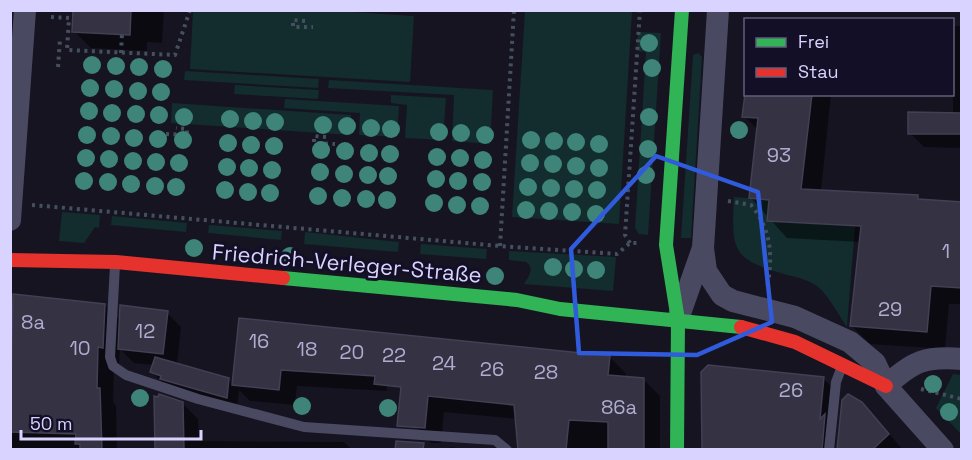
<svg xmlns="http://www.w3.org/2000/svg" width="972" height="460" viewBox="0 0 972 460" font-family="'Space Grotesk',sans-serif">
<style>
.green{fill:#132c2d}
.shadow{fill:#0007}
.building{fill:#343243;stroke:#433f54;stroke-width:1.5}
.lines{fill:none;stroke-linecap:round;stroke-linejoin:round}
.path{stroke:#44505f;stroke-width:4;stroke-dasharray:3 4.5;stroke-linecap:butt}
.lane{stroke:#4a4962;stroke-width:10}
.street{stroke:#4a4962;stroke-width:22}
.fast{stroke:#30b455;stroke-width:14}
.jam{stroke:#e5322d;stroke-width:14}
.tree{fill:#3e8478}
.marked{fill:none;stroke:#305bdc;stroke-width:4.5;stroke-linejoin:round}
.labels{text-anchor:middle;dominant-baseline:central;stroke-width:6;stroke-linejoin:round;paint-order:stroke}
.number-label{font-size:20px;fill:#b0acd0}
.street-label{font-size:22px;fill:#d9d4ff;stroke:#130f26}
</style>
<rect width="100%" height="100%" fill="#161421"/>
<g class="green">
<polygon points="321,10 414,16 410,82 190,69 193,11"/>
<polygon points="525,11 632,11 619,224 512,217"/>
<polygon points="638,32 661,33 648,235 639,234 635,228 646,52 637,51"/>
<polygon points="698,53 702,57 691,238 681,238 693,55"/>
<polygon points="185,71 319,79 318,88 184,80"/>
<polygon points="329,80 493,90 490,144 452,141 454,95 328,88"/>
<polygon points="235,85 319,90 318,99 234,94"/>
<polygon points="391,95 446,98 443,140 405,138 407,105 391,103"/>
<polygon points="285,99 399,106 397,137 359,135 360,113 284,108"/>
<polygon points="172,103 351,115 350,135 171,123"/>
<path d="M734 197 769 200 767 221 855 226 847 327C838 314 829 296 817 286 808 280 797 277 787 275 732 259 731 252 734 197Z"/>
<polygon points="62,212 100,215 99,228 95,227 84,243 59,241"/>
<polygon points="112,216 187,223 186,232 111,225"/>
<polygon points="209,225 282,231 281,240 208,233"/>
<polygon points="305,232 399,242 398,252 304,244"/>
<polygon points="421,244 487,249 486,259 420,254"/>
<path d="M509 251 616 257 613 291 524 284C529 276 535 268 526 262L509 260Z"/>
<polygon points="953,374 961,375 961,434 936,408"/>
</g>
<g class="shadow">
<polygon points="75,10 164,10 162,43 147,42 147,51 91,48 74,31"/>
<polygon points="953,26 962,26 962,148 924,147 910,133 953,114"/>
<polygon points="746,94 831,94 821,191 917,196 922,201 962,203 962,304 949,304 945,349 870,344 852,326 861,242 787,238 750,197 758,130 744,116"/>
<polygon points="105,305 121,321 167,313 181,327 177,365 228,379 234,385 241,319 381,349 387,391 297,386 295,405 250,401 239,390 237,407 162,382 152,372 154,365 134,363 120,349 119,364 114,363 113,402 116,406 117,450 10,450 10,315"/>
<polygon points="401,336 610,357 626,374 625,378 643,379 660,396 660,450 520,450 517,419 444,412 441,443 431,443 415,426"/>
<polygon points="823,378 839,394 828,450 703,450"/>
<polygon points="182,403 198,419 199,441 344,442 352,450 156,450"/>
<polygon points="861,403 875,417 903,450 850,450"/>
<polygon points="454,447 456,450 437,450"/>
</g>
<g class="building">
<polygon points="73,10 131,10 130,35 72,32"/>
<polygon points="745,94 812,94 801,189 918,195 918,199 962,202 962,288 931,286 927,332 850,326 861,226 767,221 769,200 749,198 758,118 742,117"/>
<polygon points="908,112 962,113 962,134 908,134"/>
<polygon points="13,294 105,304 103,348 98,347 97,388 100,388 102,450 80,450 80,444 75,444 76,434 10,432"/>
<polygon points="120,305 168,311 163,354 118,349"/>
<polygon points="239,318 610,356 608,375 644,378 644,450 608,450 608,422 569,420 566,450 518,450 514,405 428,396 425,428 397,426 401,387 374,384 375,376 281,370 279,390 232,385"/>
<polygon points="155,357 229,378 227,398 160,379 161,376 150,372"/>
<polygon points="708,365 824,377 820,419 825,414 822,450 702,450 701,372"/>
<polygon points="159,394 183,402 184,450 155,450 154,396 158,397"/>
<polygon points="848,394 862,402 889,434 872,450 837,450 842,400"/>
<polygon points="396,441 424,443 423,450 395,450"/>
</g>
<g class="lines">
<g class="path">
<polyline points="51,17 69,18 67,50 175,55 190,10"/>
<polyline points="305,21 293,20 293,27 313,27"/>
<polyline points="121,53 122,34"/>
<polyline points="58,67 60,39"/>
<polyline points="166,134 187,135 187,129 176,128"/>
<polyline points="326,137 314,136 314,143 335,144"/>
<path d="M728 201 751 205C772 230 773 258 767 288"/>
<polyline points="32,205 500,246 617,254 630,243 639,243"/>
<polyline points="630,243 625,235 640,10"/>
<polyline points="500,246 514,10"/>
<polyline points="921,389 962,399"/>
</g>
<g class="lane">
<polyline points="115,265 110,357 113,366 126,375 198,399 304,427 495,440 507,450"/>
<polyline points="829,450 836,382 841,369"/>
</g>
<g class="street">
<polyline points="10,220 25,10"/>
<polyline points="703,248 706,271 722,295 733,301 795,317 850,342 875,363 886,386 943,450"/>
<polyline points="679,316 703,248 718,10"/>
<path d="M886 386C913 361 925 356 962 359"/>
</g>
<g class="fast">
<polyline points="283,278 517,300 560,309 741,327"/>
<polyline points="677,450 678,320 666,245 682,10"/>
</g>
<g class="jam">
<polyline points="10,260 116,262 283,278"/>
<polyline points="741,327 795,342 886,386"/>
</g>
</g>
<g class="tree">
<circle cx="649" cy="43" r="9"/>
<circle cx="92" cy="65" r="9"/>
<circle cx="116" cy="66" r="9"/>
<circle cx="139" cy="67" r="9"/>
<circle cx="652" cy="68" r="9"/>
<circle cx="163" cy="69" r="9"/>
<circle cx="90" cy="88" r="9"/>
<circle cx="114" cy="89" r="9"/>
<circle cx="138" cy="91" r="9"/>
<circle cx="161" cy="92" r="9"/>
<circle cx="89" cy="111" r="9"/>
<circle cx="112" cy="113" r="9"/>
<circle cx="136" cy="114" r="9"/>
<circle cx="159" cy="115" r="9"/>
<circle cx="184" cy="117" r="9"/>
<circle cx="649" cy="117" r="9"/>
<circle cx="230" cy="119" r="9"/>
<circle cx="253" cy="121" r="9"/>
<circle cx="275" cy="122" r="9"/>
<circle cx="323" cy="125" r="9"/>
<circle cx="347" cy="126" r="9"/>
<circle cx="371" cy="128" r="9"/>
<circle cx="391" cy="129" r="9"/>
<circle cx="739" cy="130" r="9"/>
<circle cx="439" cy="132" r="9"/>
<circle cx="461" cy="133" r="9"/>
<circle cx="87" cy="135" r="9"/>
<circle cx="485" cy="135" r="9"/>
<circle cx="111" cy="136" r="9"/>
<circle cx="134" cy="138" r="9"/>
<circle cx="158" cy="139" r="9"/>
<circle cx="183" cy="140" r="9"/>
<circle cx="531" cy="140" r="9"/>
<circle cx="554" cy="141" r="9"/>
<circle cx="576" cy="142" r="9"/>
<circle cx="228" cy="143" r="9"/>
<circle cx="599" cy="144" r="9"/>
<circle cx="251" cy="145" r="9"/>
<circle cx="274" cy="146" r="9"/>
<circle cx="648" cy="149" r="9"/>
<circle cx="321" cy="150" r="9"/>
<circle cx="345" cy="151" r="9"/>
<circle cx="369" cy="153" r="9"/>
<circle cx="390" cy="154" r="9"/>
<circle cx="437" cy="157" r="9"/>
<circle cx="86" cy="158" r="9"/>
<circle cx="460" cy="158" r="9"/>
<circle cx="109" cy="159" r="9"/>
<circle cx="483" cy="160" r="9"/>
<circle cx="133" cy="161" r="9"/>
<circle cx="156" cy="162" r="9"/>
<circle cx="179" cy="163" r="9"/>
<circle cx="530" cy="163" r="9"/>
<circle cx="553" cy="164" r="9"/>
<circle cx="576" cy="166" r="9"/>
<circle cx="227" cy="167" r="9"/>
<circle cx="249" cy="168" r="9"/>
<circle cx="599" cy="168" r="9"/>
<circle cx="272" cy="170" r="9"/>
<circle cx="320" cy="172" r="9"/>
<circle cx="344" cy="174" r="9"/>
<circle cx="368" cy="175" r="9"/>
<circle cx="646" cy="175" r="9"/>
<circle cx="388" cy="176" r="9"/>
<circle cx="436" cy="179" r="9"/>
<circle cx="84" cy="181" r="9"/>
<circle cx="458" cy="181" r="9"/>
<circle cx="108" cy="182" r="9"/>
<circle cx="482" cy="182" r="9"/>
<circle cx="131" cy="184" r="9"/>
<circle cx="155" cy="186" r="9"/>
<circle cx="176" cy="187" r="9"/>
<circle cx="528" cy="187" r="9"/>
<circle cx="551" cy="188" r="9"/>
<circle cx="574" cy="189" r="9"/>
<circle cx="225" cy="190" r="9"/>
<circle cx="597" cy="190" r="9"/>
<circle cx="248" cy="192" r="9"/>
<circle cx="270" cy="193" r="9"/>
<circle cx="318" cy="196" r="9"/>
<circle cx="342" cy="198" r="9"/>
<circle cx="366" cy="199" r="9"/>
<circle cx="387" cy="200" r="9"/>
<circle cx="434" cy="203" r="9"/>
<circle cx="457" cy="205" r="9"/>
<circle cx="480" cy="206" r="9"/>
<circle cx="526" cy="210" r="9"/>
<circle cx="549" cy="211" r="9"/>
<circle cx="572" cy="212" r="9"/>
<circle cx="596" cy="214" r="9"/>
<circle cx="194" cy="248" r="9"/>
<circle cx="290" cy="256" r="9"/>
<circle cx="553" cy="267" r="9"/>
<circle cx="574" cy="269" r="9"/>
<circle cx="596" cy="270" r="9"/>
<circle cx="495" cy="276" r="9"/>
<circle cx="933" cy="384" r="9"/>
<circle cx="140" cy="398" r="9"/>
<circle cx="302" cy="406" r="9"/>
<circle cx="388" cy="408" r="9"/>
<circle cx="949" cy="412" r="9"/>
</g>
<path class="marked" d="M656 156 758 192 772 322 697 355 579 353 571 249Z"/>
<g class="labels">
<g class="number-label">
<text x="779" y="155">93</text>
<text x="946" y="251">1</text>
<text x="890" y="309">29</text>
<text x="33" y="322">8a</text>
<text x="145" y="331">12</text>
<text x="259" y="341">16</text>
<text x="80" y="348">10</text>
<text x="307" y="349">18</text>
<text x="352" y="352">20</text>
<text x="394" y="355">22</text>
<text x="444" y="363">24</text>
<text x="492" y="369">26</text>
<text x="546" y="372">28</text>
<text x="791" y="390">26</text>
<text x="619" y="407">86a</text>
</g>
<g class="street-label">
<text transform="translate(347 263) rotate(5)">Friedrich-Verleger-Straße</text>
</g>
</g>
<rect width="972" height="460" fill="none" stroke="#d9d4ff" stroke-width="24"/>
<rect x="744" y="18" width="210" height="78" fill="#130f26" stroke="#625e7d" stroke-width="1.5"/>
<rect x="756" y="38" width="30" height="9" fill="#30b455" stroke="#625e7d" stroke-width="1.5"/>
<text x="798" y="48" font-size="18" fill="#d9d4ff">Frei</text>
<rect x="756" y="68" width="30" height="9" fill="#e5322d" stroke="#625e7d" stroke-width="1.5"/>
<text x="798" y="78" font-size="18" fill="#d9d4ff">Stau</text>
<path d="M21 430v9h180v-9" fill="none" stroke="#d9d4ff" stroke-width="3"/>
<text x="30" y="430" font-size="18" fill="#d9d4ff" stroke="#130f26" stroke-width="4.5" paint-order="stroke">50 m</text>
</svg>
